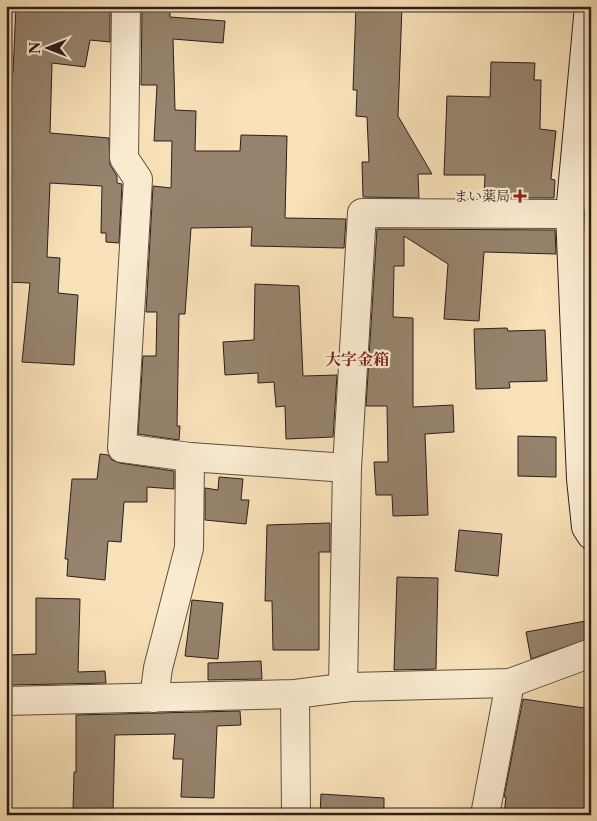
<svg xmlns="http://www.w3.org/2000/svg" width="597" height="821" viewBox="0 0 597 821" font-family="'Libre Caslon Text','Noto Serif JP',serif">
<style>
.building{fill:#96836d;stroke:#2b1f1b}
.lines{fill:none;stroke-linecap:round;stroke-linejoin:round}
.street-casing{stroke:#5e4f42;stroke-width:30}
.secondary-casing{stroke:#2b1f1b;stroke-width:30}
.street{stroke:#faebd1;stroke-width:28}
.secondary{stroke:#faebd1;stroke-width:28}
.poi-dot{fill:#8f2418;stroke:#faebd1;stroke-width:2}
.labels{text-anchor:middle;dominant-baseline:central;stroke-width:4.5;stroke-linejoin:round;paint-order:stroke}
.poi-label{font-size:14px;fill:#2b1f1b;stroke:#faebd1;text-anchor:end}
.quarter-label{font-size:16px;font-weight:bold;fill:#7a1f14;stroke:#faebd1}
</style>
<rect width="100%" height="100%" fill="#f8e0b8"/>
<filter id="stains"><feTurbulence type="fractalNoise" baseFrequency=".004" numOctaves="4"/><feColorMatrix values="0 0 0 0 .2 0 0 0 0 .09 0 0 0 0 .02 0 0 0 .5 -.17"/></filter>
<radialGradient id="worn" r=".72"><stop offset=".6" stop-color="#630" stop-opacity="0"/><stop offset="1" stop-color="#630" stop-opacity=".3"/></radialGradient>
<g class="building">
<polygon points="16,6 110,6 110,42 90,40 85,67 52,63 50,133 109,138 110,165 117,176 117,183 122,184 119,243 106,242 106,233 101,233 102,186 50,183 47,257 60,258 58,293 78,295 74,365 22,362 30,283 6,282 9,73 13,73"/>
<polygon points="356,6 402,6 398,116 432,174 418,174 419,198 363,197 362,162 369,162 367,117 356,116 357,90 353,90"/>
<polygon points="142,10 170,10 170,17 225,21 223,43 173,39 175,110 196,111 195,151 240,151 241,135 287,136 285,218 346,219 344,248 251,246 252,227 191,228 185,314 179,314 177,426 180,426 179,440 138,434 143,356 156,356 157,312 146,312 153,186 171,188 172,141 154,141 157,85 141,85"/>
<polygon points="491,62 535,63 534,80 541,80 540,129 556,131 551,179 555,180 554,198 484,198 485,175 444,175 447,96 490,97"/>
<polygon points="377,229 555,230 556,254 484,252 479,321 444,319 448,264 404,236 404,266 394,266 393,317 413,318 413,407 453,405 454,432 425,434 428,515 393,516 392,495 376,495 374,462 388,462 387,406 366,406"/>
<polygon points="255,284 299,286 303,376 337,375 333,437 286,439 285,406 276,407 274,382 258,383 258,373 225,375 223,342 254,340"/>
<polygon points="507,328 508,331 545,330 547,381 509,382 510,388 476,389 474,329"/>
<polygon points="518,436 556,437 556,477 518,476"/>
<polygon points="100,454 108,455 112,460 120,463 174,471 174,489 147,487 147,502 124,502 121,542 108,541 105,580 67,576 68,559 65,559 72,479 97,479"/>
<polygon points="219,477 243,479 241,500 249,500 246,524 205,520 205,488 218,490"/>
<polygon points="330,523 330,552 319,552 319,650 273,650 272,601 265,601 267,525"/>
<polygon points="459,530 502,534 498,576 455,571"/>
<polygon points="397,577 438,578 436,669 394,670"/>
<polygon points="36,598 80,599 78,672 105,671 106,683 10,685 10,655 36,654"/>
<polygon points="192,600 223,603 218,659 185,656"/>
<polygon points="591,620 591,638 531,659 526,632"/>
<polygon points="261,661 262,679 208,680 208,663"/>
<polygon points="523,699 591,709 591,815 504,815 506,797 504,797"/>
<polygon points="240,711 241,725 217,726 214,798 181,797 183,759 173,759 175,734 115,735 113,810 73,809 74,772 76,772 76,715"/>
<polygon points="321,794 384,798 384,815 320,815"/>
</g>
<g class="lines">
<defs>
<g id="street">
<polyline points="126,6 124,158 138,179 122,448 190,457 347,468"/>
<polyline points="343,688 347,468 362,213 570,214"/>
<polyline points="295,694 296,815"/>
<polyline points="154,698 158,668 189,548 190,457"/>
<polyline points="6,701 295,694 350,687 510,683 591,653"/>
<polyline points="485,815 510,683"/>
</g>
<polyline id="secondary" points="589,6 570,214 581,479 586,527 591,535"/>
</defs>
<use href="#street" class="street-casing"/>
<use href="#secondary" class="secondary-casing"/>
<use href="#street" class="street"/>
<use href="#secondary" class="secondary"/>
</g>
<path class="poi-dot" d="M517.5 188.5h5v5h5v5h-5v5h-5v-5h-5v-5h5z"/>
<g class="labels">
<g class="poi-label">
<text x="510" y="196">まい薬局</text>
</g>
<g class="quarter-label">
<text x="357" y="359">大字金箱</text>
</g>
</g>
<rect width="597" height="821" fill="none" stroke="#f8e0b8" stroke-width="25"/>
<rect x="8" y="8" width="582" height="806" fill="none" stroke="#2b1f1b" stroke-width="2.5"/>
<rect x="12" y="12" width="572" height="796" fill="none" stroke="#2b1f1b"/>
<g transform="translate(48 48) rotate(270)" stroke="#faebd1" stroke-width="4" paint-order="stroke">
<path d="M0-4L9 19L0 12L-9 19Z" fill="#2b1f1b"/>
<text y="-8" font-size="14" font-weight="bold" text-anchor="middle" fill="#2b1f1b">N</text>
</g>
<rect width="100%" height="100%" filter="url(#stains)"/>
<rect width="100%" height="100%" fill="url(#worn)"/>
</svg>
